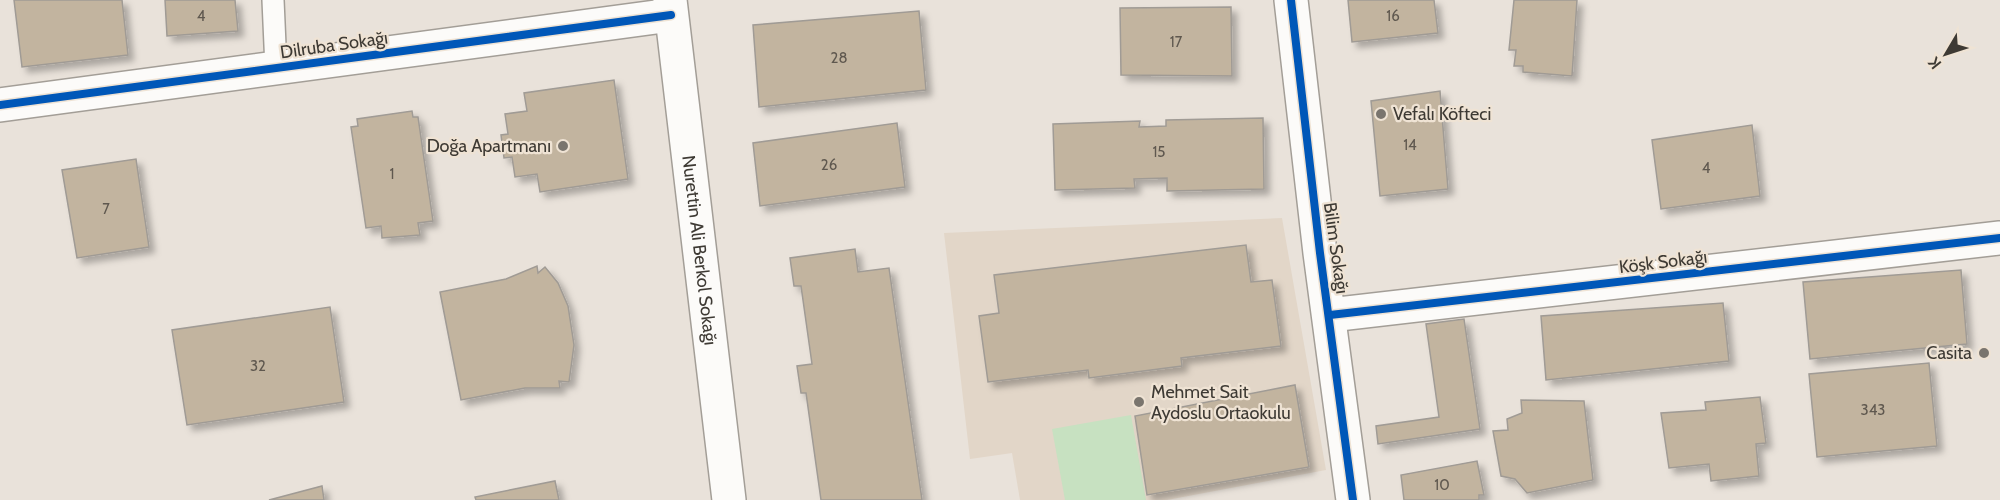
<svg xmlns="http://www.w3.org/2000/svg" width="2000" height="500" viewBox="0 0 2000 500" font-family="Cabin,sans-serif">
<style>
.built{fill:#e2d6c8}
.green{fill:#c7e1c1}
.building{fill:#c2b49f;stroke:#a09b95;stroke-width:1.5;filter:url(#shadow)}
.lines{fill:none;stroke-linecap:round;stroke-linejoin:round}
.service-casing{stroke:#a39e97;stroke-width:24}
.minor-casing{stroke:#a39e97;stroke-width:36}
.service{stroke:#fcfbf9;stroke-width:21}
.minor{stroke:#fcfbf9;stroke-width:33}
.cycleway-casing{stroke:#efe3d4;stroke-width:11}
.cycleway{stroke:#0057b8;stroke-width:8}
.poi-dot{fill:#7a756e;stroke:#efe3d4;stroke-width:2}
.labels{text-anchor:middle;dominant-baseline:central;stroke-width:4.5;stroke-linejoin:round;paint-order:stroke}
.number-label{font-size:15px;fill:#5f584f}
.street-label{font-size:18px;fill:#3e3a34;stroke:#efe3d4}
.poi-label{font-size:18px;fill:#3e3a34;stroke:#efe3d4;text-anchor:start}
</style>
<defs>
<filter id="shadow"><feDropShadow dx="5.5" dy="5.5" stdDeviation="3" flood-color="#0004"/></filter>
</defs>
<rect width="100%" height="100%" fill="#e9e2da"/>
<polygon class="built" points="1282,218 1326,470 1167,500 1020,500 1012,453 970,459 944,233"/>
<polygon class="green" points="1131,415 1146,500 1065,500 1052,429"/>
<g class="building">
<polygon points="14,0 122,0 128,55 22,67"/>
<polygon points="165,0 235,0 238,31 167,36"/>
<polygon points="1348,0 1434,0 1438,33 1352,42"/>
<polygon points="1514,0 1577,0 1572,76 1523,72 1523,66 1514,66 1516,50 1509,50"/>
<polygon points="1231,7 1232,76 1121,75 1120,8"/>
<polygon points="919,11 926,90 759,107 753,25"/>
<polygon points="614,80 628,179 540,192 537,174 515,177 512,157 504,158 501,135 508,134 505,114 527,111 524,93"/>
<polygon points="1440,91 1448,189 1380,196 1371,101"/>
<polygon points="412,111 413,117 418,117 433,221 418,223 420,235 382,238 381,226 366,228 351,127 358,126 357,119"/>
<polygon points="1263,118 1264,189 1167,191 1167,178 1134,179 1135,188 1055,190 1053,124 1140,121 1139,127 1166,126 1166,120"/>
<polygon points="897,123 905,187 760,206 753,143"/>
<polygon points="1752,125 1760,196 1661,209 1652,140"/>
<polygon points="136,159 149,247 77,258 62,170"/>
<polygon points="1246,245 1251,282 1272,280 1281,346 1181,358 1182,366 1089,378 1088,370 988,382 979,316 999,313 994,275"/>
<polygon points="855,249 858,272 889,268 922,500 821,500 806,393 801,393 797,366 812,364 801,286 794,286 790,258"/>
<polygon points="537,266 538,273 545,267 558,283 568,306 574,345 569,382 559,381 560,388 525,388 461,400 440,292 506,279"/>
<polygon points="1961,270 1967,344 1810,359 1803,282"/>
<polygon points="1723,303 1729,361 1546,380 1541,316"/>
<polygon points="330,307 344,402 187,425 172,330"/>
<polygon points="1464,319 1480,429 1378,444 1376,426 1439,417 1426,324"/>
<polygon points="1929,363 1937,446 1817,457 1809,374"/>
<polygon points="1295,385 1309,467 1147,495 1135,416"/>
<polygon points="1760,397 1766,443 1756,444 1759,476 1711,481 1709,464 1669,468 1661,413 1706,410 1705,402"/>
<polygon points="1521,400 1584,401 1593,480 1527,493 1515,479 1501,476 1493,431 1508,430 1507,419 1522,413"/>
<polygon points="1477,461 1484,495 1479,495 1479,500 1404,500 1401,475"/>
<polygon points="555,481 559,500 476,500 475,497"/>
<polygon points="322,486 324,500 269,500"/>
</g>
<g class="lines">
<defs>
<polyline id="service" points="273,0 276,68"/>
<g id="minor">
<path id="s1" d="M670 0 729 500"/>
<polyline points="1291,0 1320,253 1353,500"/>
<polyline points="0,105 671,15"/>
<polyline points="1330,315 2000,238"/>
</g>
</defs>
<use href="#service" class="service-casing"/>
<use href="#minor" class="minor-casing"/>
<use href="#service" class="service"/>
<use href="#minor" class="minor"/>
<defs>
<g id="cycleway">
<polyline points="1291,0 1320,253 1353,500"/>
<polyline points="0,105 671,15"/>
<polyline points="1330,315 2000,238"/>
</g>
</defs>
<use href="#cycleway" class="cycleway-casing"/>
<use href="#cycleway" class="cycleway"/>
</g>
<g class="poi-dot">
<circle cx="1381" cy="114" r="6"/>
<circle cx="563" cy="146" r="6"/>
<circle cx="1984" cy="353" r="6"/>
<circle cx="1139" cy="402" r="6"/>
</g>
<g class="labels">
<g class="number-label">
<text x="201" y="16">4</text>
<text x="1393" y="16">16</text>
<text x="1176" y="42">17</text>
<text x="839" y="58">28</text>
<text x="1410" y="145">14</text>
<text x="1159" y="152">15</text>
<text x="829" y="165">26</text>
<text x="1706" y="168">4</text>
<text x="392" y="174">1</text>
<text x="106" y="209">7</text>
<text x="258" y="366">32</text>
<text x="1873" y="410">343</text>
<text x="1442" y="485">10</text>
</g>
<g class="street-label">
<text transform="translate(334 45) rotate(-8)">Dilruba Sokağı</text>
<text transform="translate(1336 248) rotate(82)">Bilim Sokağı</text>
<text stroke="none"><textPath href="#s1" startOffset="252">Nurettin Ali Berkol Sokağı</textPath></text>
<text transform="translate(1663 262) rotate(-7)">Köşk Sokağı</text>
</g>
<g class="poi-label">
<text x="1393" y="114">Vefalı Köfteci</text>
<text x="551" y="146" text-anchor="end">Doğa Apartmanı</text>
<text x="1972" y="353" text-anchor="end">Casita</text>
<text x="1151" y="392">Mehmet Sait<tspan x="1151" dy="21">Aydoslu Ortaokulu</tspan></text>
</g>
</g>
<g transform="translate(1946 54) rotate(231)" stroke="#efe3d4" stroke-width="4.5" paint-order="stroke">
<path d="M0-4.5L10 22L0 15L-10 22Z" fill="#3e3a34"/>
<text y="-9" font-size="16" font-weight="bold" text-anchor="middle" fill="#3e3a34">K</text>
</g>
</svg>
